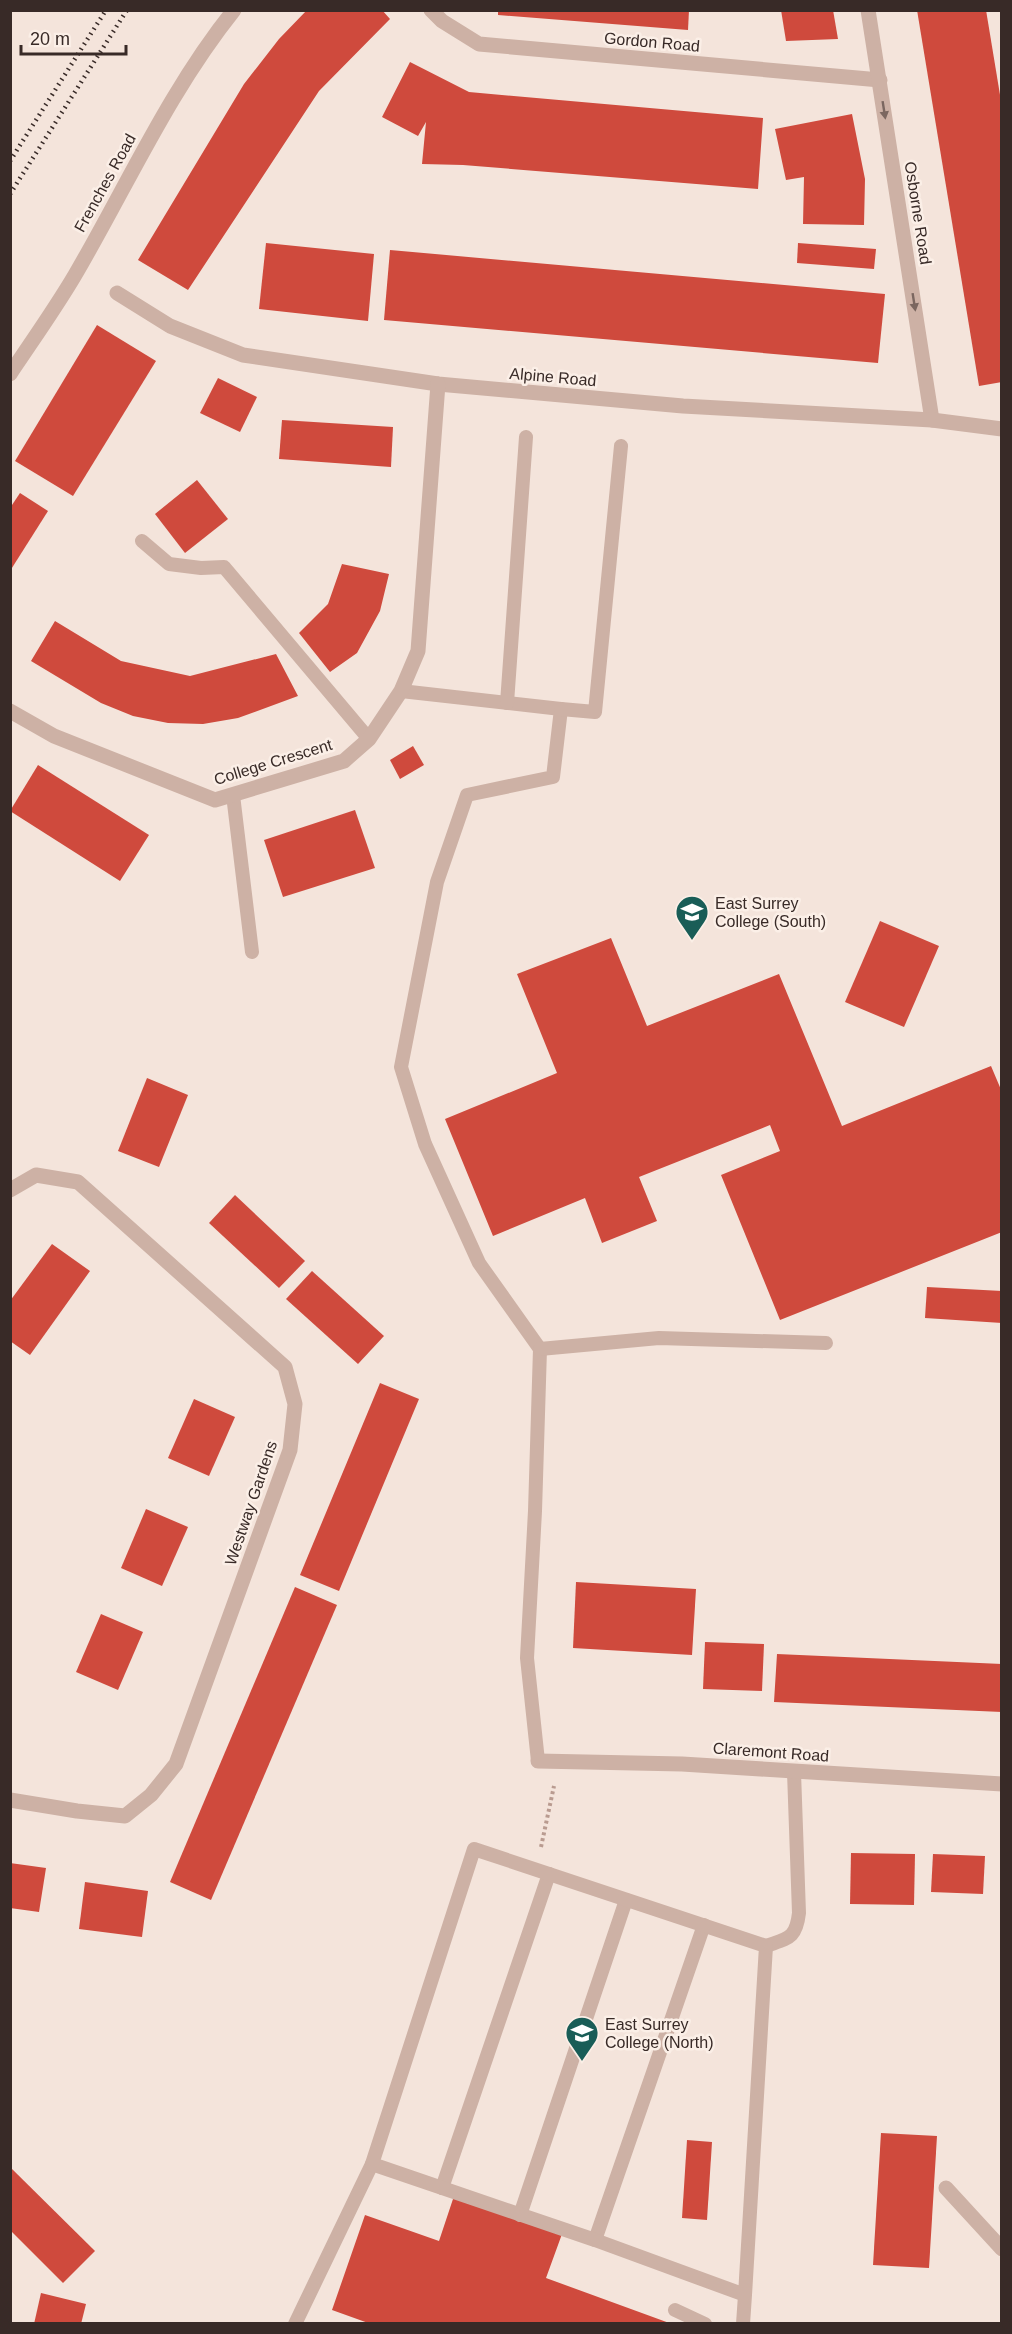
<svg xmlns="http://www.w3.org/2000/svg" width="1012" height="2334" viewBox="0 0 1012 2334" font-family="Helvetica,sans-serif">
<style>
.building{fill:#cf4a3d}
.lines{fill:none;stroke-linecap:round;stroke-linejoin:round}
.path{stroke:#b99b90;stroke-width:4;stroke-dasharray:3 3;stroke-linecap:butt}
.service{stroke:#cdb1a5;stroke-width:14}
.minor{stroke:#cdb1a5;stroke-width:15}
.tertiary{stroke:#cdb1a5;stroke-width:15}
.rail{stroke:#382a27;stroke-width:4.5;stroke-dasharray:1.5 4.5;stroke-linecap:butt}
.oneway{fill:#7b6760}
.labels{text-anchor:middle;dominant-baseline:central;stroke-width:5;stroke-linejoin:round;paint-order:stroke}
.street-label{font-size:16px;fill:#382a27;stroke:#fbefe7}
.poi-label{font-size:16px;fill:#382a27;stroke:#fbefe7;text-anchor:start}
</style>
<rect width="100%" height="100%" fill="#f4e4db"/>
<g class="building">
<polygon points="307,10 382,10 390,19 319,91 188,290 138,260 244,84 279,39"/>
<polygon points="498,10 689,10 688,30 498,15"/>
<polygon points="781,10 833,10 838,39 786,41"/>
<polygon points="917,10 986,10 1002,107 1002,382 979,386"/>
<polygon points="410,62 469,92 763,118 758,189 463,165 422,164 426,122 418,136 382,117"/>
<polygon points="852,114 865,179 864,225 803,224 804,177 786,180 775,129"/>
<polygon points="266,243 374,254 368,321 259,309"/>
<polygon points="798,243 876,249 874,269 797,263"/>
<polygon points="390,250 885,294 878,363 384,320"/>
<polygon points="97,325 156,361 73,496 15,461"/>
<polygon points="218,378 257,397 240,432 200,413"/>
<polygon points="282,420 393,427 391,467 279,459"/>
<polygon points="197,480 228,519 185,553 155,514"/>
<polygon points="20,493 48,511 10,571 10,508"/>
<polygon points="342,564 389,574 380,611 357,653 330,672 299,633 328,604"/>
<polygon points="55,621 121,661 190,676 276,654 298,696 238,718 203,724 168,723 133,716 101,703 31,661"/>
<polygon points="413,746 424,765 400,779 390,760"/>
<polygon points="38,765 149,835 120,881 10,811"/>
<polygon points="355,810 375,868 283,897 264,840"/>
<polygon points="880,921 939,946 904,1027 845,1002"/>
<polygon points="611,938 647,1026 779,974 842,1126 991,1066 1002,1092 1002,1232 780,1320 721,1175 780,1151 770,1125 639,1177 657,1221 602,1243 585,1198 493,1236 445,1119 557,1073 517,974"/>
<polygon points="147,1078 188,1095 159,1167 118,1151"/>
<polygon points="235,1195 305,1261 279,1288 209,1223"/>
<polygon points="52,1244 90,1271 30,1355 10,1341 10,1301"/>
<polygon points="312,1271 384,1336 358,1364 286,1299"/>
<polygon points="927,1287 1002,1291 1002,1323 925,1318"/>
<polygon points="380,1383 419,1399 339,1591 300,1575"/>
<polygon points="194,1399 235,1417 209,1476 168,1458"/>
<polygon points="146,1509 188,1527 162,1586 121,1568"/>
<polygon points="576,1582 696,1589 692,1655 573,1648"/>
<polygon points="295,1587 337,1605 211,1900 170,1882"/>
<polygon points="101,1614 143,1632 118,1690 76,1672"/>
<polygon points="705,1642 764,1644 762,1691 703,1689"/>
<polygon points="777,1654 1002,1664 1002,1712 774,1702"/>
<polygon points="851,1853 915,1854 914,1905 850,1904"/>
<polygon points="933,1854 985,1856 983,1894 931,1892"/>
<polygon points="10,1863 46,1868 39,1912 10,1908"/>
<polygon points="85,1882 148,1891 142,1937 79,1929"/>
<polygon points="881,2133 937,2136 929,2268 873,2265"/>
<polygon points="687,2140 712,2142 707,2220 682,2218"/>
<polygon points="10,2167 95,2251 63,2283 10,2230"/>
<polygon points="454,2196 562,2234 546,2278 672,2324 371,2324 332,2310 365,2215 439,2241"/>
<polygon points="41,2293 86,2304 81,2324 34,2324"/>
</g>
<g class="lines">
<polyline class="path" points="541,1847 554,1786"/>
<g class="service">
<polyline points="142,541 169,564 201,568 224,567 369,739"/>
<polyline points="401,691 561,709 553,777 467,795 437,882 401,1067 425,1144 479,1263 540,1349 535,1511 527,1658 538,1761"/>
<polyline points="507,703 526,437"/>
<polyline points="561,709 595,712 621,446"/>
<polyline points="233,795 252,952"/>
<polyline points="540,1349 659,1338 826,1343"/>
<path d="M766 1946C788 1938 796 1939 799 1913L794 1772"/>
<polyline points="442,2188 549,1874"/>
<polyline points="520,2215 626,1900"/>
<polyline points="595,2240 704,1925"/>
<polyline points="675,2310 705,2324"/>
<polyline points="295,2324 372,2164"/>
<polyline points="743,2324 745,2295 766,1946 474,1849 372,2164 595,2240 745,2295"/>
</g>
<g class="minor">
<polyline points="431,10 442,21 479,44 880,80"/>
<polyline points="868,10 932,420"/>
<polyline points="117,293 170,326 243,355 438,384 683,406 932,420 1002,429"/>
<polyline points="10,711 54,736 215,800 344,761 369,739 401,691 418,651 438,384"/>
<polyline points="10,1190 36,1175 78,1182 285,1367 295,1404 290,1450 176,1764 151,1795 125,1816 77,1811 10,1800"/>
<polyline points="538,1761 682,1764 1002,1784"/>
<polyline points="946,2188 1002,2249"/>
</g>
<path class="tertiary" d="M10 374C32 341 55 309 75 275 127 186 169 91 234 10"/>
<g class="rail">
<polyline points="10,161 106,10"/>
<polyline points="10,194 127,10"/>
</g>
</g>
<defs><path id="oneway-solid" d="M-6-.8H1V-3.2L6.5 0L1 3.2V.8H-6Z" transform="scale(1.5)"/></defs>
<g class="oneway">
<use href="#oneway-solid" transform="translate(884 110) rotate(81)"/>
<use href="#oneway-solid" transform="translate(914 302) rotate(81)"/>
</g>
<defs>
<symbol id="university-pin" viewBox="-11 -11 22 30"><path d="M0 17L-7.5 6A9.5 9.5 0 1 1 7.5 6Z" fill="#195d57" stroke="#fbefe7"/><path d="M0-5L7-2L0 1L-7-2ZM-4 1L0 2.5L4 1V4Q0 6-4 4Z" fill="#fff"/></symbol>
</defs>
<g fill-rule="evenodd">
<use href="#university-pin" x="673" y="893" width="38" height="52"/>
<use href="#university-pin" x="563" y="2014" width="38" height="52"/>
</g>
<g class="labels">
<g class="street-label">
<text transform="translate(652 42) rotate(5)">Gordon Road</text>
<text transform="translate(105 183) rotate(-61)">Frenches Road</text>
<text transform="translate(918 213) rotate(81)">Osborne Road</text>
<text transform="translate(553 377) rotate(5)">Alpine Road</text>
<text transform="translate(273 762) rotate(-17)">College Crescent</text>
<text transform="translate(251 1503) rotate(-71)">Westway Gardens</text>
<text transform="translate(771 1752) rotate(4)">Claremont Road</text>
</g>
<g class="poi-label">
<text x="715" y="903">East Surrey<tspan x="715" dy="18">College (South)</tspan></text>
<text x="605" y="2024">East Surrey<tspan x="605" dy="18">College (North)</tspan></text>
</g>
</g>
<rect width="1012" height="2334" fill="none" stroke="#382a27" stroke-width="24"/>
<path d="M21 45v9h105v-9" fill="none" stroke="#382a27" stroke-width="3"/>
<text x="30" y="45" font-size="18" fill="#382a27" stroke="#fbefe7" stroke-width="4.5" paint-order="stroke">20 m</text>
</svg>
